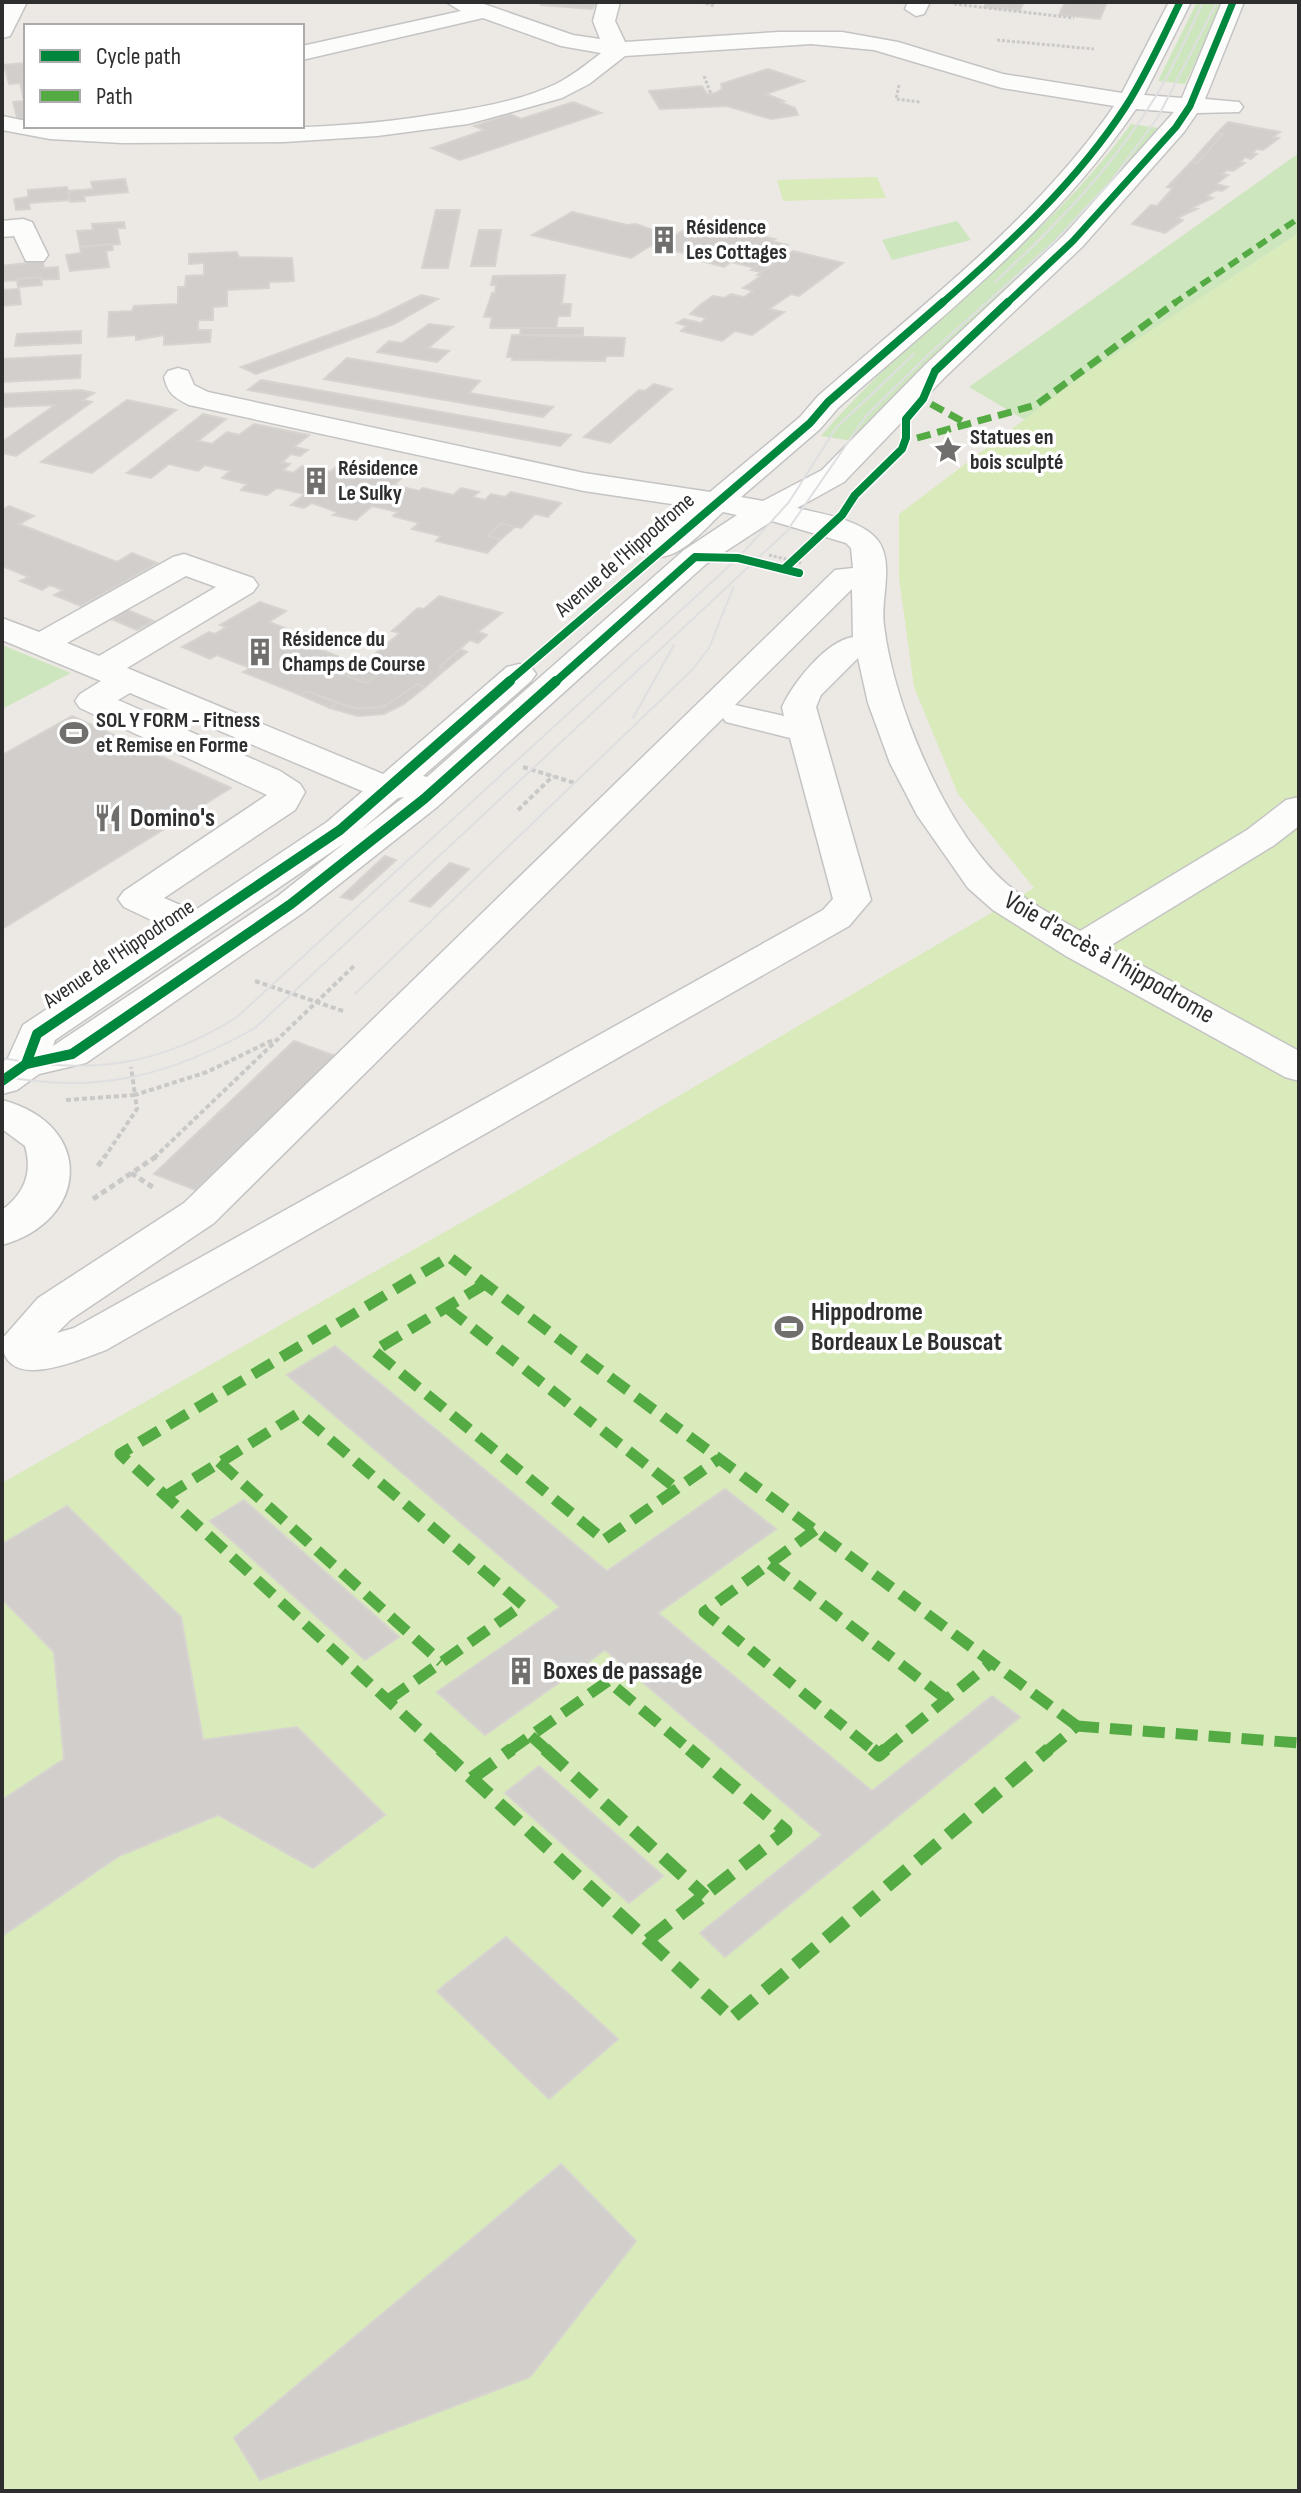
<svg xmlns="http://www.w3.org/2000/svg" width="1301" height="2493" viewBox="0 0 1301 2493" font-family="'Sofia Sans Condensed',sans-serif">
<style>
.green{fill:#cee6be}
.pitch{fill:#d9eabb}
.building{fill:#d1cecb;stroke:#d7d4d0;stroke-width:2}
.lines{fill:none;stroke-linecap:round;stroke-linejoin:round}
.minor-casing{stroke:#c5c4c5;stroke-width:3}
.path-far2{stroke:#c9c9c8;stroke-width:3;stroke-dasharray:3 2;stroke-linecap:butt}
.path-far1{stroke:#c9c9c8;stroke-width:4;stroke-dasharray:5 3;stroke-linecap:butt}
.path{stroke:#c9c9c8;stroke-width:5;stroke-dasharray:6 4;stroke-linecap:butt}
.minor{fill:#fcfcfb;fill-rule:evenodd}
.tram{stroke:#dfdfe1;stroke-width:2}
.quiet-far3{stroke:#54ab44;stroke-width:6;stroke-dasharray:11 6;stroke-linecap:butt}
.quiet-far2{stroke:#54ab44;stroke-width:7;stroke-dasharray:14 7;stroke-linecap:butt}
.quiet-far1{stroke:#54ab44;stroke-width:11;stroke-dasharray:22 11;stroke-linecap:butt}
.quiet{stroke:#54ab44;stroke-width:13;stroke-dasharray:27 13;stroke-linecap:butt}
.cycleway-far2-casing{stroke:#fff;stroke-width:10}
.cycleway-far1-casing{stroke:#fff;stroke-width:11}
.cycleway-casing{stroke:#fff;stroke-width:14}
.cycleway-far2{stroke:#00873e;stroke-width:7}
.cycleway-far1{stroke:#00873e;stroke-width:8}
.cycleway{stroke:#00873e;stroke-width:10}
.labels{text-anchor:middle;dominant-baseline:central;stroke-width:7;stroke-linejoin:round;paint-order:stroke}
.far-poi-label{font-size:22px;font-weight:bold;fill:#2e2e2e;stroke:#fff;text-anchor:start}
.far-street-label{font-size:22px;fill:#2e2e2e;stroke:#fff}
.poi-label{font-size:26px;font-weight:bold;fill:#2e2e2e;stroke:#fff;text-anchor:start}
.street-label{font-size:26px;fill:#2e2e2e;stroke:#fff}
</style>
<rect width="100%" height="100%" fill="#ece8e4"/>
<g class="green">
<polygon points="1197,2 1223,2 1185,84 1158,81"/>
<path d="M1131 124 1159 128 1093 208 885 406 853 441 821 436C917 324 1044 245 1131 124Z"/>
<polygon points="1299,153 1299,233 1083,376 1025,420 969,387"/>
<polygon points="957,221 971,240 892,260 882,240"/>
<polygon points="2,644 2,645 71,673 2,709"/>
</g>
<g class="pitch">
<polygon points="877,177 886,198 783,201 777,180"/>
<polygon points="1299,233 1299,2491 2,2491 2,1483 501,1200 1034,888 958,794 914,687 899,578 899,514 1082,376"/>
</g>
<g class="building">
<polygon points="544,2 597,2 592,9 541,5"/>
<polygon points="986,2 1024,2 1020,10 984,7"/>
<polygon points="1065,2 1107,2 1100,19 1059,15"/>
<polygon points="26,63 26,120 18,121 13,102 24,101 20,83 9,84 4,65"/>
<polygon points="768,69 804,81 766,94 784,101 780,102 795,108 798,115 771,119 727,106 660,109 649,91 702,86 707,94 715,93 722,89 721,84"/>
<polygon points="573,102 601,113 460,160 432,148 485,130 474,126 510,114 521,119"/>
<polygon points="1228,122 1280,132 1273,137 1279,138 1263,150 1257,149 1252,153 1257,154 1251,159 1245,157 1240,162 1245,163 1233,171 1227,170 1222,174 1228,175 1216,184 1228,187 1222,191 1216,190 1207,196 1213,198 1191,208 1197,209 1177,218 1183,220 1165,233 1132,224 1151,205 1157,206 1173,188 1167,187 1191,162 1197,163 1223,134 1217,133"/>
<polygon points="1217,133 1223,134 1197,163 1191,162"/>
<polygon points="125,179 128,192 84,196 85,201 70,202 68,191 93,189 91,182"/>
<polygon points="67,187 70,200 29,203 30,209 16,210 14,199 28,197 28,190"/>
<polygon points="436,210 460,210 448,268 422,268"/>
<polygon points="572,212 627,225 636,224 672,237 701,220 731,228 729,230 775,239 771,241 787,245 755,268 731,262 724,267 702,261 709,258 650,246 631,258 532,235"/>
<polygon points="124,222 125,228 117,228 120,244 80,247 77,231 93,230 92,224"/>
<polygon points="479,230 501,230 495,266 471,266"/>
<polygon points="112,244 113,250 106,251 109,267 70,271 66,255 81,253 80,247"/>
<polygon points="780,251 790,253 761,272 751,270"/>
<polygon points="793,251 843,263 799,296 791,294 769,309 784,312 752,335 735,331 722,341 681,331 687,326 677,323 684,319 701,323 706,318 690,314 700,305 713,296 724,298 731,294 744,297 753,291 743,288 761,276 757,275"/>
<polygon points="237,252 239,257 292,258 294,281 269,282 269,288 227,290 227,306 213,307 213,320 198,320 198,330 211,330 210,342 164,345 164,335 136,340 136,335 108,337 109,312 132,311 134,306 178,304 178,287 185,287 186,276 204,275 204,263 189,264 189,254"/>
<polygon points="43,261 44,268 58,267 59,279 2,281 2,266"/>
<polygon points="565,275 562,304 571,304 570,316 558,316 556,328 490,328 492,317 484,317 492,293 495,293 496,285 491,285 493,276"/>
<polygon points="41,277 42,285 18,287 17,279"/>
<polygon points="19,289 21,304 2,306 2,290"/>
<polygon points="421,295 438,299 394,324 256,374 241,367 377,317"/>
<polygon points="429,324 453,327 428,348 449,351 437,362 377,352 389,341 402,343"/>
<polygon points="521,328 583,328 583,335 520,335"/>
<polygon points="81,331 81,343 15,346 17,334"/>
<polygon points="512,335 625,338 623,356 606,356 605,361 512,360 512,357 507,357"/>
<polygon points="81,355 80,378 2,382 2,359"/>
<polygon points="347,358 480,381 469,393 553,407 543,417 324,379"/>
<polygon points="261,380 571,435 560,446 248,390"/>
<polygon points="654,384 672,389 610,443 584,437 639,390 645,391"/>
<polygon points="81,390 94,393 83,400 92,402 16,456 2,453 2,442 55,405 2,407 2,394"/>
<polygon points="127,400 176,410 92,473 41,462"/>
<polygon points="203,414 226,419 198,441 212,444 227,432 239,435 254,424 309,435 294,447 308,450 300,456 291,454 282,462 290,464 283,470 293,473 302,466 330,472 345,460 357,462 351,467 364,470 370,465 407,473 394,485 419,491 423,488 453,495 461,488 479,492 472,497 485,500 491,494 505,497 511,492 561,503 548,517 535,514 521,528 501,523 488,536 501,539 487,553 436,541 441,536 412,529 419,523 393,516 398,512 372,506 356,520 333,515 337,512 312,503 304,508 291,505 305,494 277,488 267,495 241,490 247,484 222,478 230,471 205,465 198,471 169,464 151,478 127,473"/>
<polygon points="9,506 34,516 19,524 117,562 132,553 157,563 81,606 54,595 63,590 50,585 42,590 20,581 29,577 2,566 2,510"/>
<polygon points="501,523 515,527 501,539 488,536"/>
<polygon points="439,596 502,613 478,632 487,635 478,643 470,640 439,667 446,669 425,687 417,684 392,703 379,707 354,708 307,691 300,695 243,672 250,668 217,655 210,659 182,647 209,632 215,634 226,627 220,625 260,602 286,611 269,622 316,640 309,645 350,661 336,672 366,683 388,666 369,659 400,633 392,631 418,608 424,609"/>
<polygon points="123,608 154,621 137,630 106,617"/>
<polygon points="460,649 467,652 446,669 439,667"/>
<polygon points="369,659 388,666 366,683 336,672 350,661"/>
<polygon points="417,684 425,687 404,704 384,714 358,716 330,708 337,703 359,709 383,707"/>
<polygon points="307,691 337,703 330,708 300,695"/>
<polygon points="72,716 231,788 2,929 2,755"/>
<polygon points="385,856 396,860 352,900 341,897"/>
<polygon points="450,863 469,869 430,907 410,901"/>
<polygon points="294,1041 335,1056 196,1190 154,1174"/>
<polygon points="335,1346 607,1571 725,1489 776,1529 658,1613 872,1791 992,1696 1020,1717 725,1957 700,1933 822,1835 605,1650 485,1735 437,1692 560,1607 287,1375"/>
<polygon points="244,1500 399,1637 365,1660 210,1521"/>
<polygon points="67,1506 181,1617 203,1740 297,1727 385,1815 313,1868 218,1815 119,1856 2,1936 2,1800 64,1759 54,1652 2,1599 2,1544"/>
<polygon points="539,1766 663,1876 629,1903 505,1793"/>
<polygon points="506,1937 618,2039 549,2099 437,1991"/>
<polygon points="561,2164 636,2241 530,2377 260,2480 234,2438"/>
</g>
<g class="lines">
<defs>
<g id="minor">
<polygon points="5,2 27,2 10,36 2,38 2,8"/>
<path d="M446 2H478L573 35 600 39 593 21 598 2H620L615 21 625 42 779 32H842L898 42 1003 74 1122 93 1169 2H1191L1144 95 1182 98 1222 2H1244L1205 99 1239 102 1243 107 1239 112 1197 113 1184 132 1082 247 945 377 844 482 797 508C822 514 864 520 879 542 894 565 880 601 884 626 894 704 941 816 995 873 1019 898 1051 914 1080 931L1247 830 1286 800 1299 797V826L1273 846 1108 947 1299 1051V1081L1285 1077 1066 956 993 910 968 888 917 815 890 763 868 703 858 658 821 695 816 707 871 900 849 926 106 1350C78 1360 2 1395 2 1339L38 1298 184 1203 835 570 853 568 851 548 846 543 772 521 706 564 437 807 304 912 86 1063 39 1074 17 1090 2 1094V1062L8 1058 23 1025 168 928 124 907 118 899 124 891 267 795 80 708 75 701 80 694 101 681 2 640V618L39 632 173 557 184 554 253 578 258 585 253 592 127 668 383 774 507 667 519 664 531 667 536 674 531 681 423 776 427 777 684 550 737 515 723 512C703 530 678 563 650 556L645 549 650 542 692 507 584 491 189 405C174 397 168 394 164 377L168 371 178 368 188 371 194 385 208 392 584 473 710 492 800 417 818 396C921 306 1035 220 1114 106L1002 88 874 50 811 44 625 56 589 84 562 98 468 124 377 136 284 142 122 143 50 139 2 130V116L26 121V126C163 126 302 137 438 114 478 108 520 101 556 84 572 76 587 64 601 53L561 46 483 18 302 60V46L461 11ZM1136 109 1174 112 1064 235 925 365 822 470 763 501 741 497 820 429 838 408C944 315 1056 227 1136 109ZM186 576 216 587 99 656 67 643ZM852 589 853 637C826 641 793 683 782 707L784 716 735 705ZM130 693 362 791H363L327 822 194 911 164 898 295 810 305 792 300 784 280 771 118 700ZM723 718 726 722 790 738 833 899 823 910 74 1328 57 1333 70 1320 214 1223ZM404 797 360 831 398 798ZM346 842 278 896 53 1046 55 1040Z"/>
<polygon points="908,2 930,2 924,14 916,16 905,9"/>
<polygon points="23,219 32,222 48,255 44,261 26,261 14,236 2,237 2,221"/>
<path d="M2 1100C96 1125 89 1221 2 1245V1210C24 1194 33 1173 25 1146L2 1129Z"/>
</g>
</defs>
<use href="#minor" class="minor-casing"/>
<g class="path-far2">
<polyline points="701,2 715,6"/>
<polyline points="954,4 1074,18"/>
<polyline points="271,26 282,25"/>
<polyline points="997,40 1094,49"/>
<polyline points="704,76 711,94"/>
<polyline points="899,85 896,99 920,102"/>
<polyline points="769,555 802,563"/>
</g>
<g class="path-far1">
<polyline points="523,767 575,783"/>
<polyline points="518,810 553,776"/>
<polyline points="255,981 343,1011"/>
<polyline points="66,1100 135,1095 131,1067"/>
<polyline points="104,1158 137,1109 135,1095 207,1072 275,1039"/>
<polyline points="154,1158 354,966"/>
</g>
<g class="path">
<polyline points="98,1166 105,1156"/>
<polyline points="131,1173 154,1188"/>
<polyline points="93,1199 157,1156"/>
</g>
<use href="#minor" class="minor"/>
<g class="tram">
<path d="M995 282C1057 225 1116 164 1159 91 1176 62 1189 32 1203 2"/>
<polyline points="633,718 674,645"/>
<polyline points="355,994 692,670 709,648 733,588"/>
<path d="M2 1058C90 1075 160 1066 237 1017L738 558 789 502 836 428 914 354"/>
<path d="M2 1076C97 1095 172 1075 255 1028L787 531 866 416 927 356 1054 242 1112 180 1158 117 1217 2"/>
</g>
<polyline class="quiet-far3" points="1173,304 1299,218"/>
<g class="quiet-far2">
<polyline points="931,404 969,425"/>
<polyline points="917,438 1036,405 1176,302"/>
</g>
<g class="quiet-far1">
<polyline points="485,1284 374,1351 604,1540 719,1459"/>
<polyline points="447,1308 677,1489"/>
<polyline points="219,1462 441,1662"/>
<polyline points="166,1496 299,1413 523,1605 388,1700"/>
<polyline points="815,1530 704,1612 874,1751"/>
<polyline points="770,1564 946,1699"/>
<polyline points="1077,1726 1299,1743"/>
<polyline points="531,1736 548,1751"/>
<polyline points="443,1751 120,1454 449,1257 1077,1726"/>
<polyline points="509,1751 608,1681 691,1751"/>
<polyline points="883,1751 992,1662"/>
<polyline points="1047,1751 1077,1726"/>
</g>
<g class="quiet">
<polyline points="440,1749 732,2018 1049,1749"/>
<polyline points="545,1749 705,1896"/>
<polyline points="872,1749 879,1755 886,1749"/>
<polyline points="472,1778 512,1749"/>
<polyline points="648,1940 786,1831 689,1749"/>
</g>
<defs>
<g id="cycleway-far2">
<path d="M941 304C1008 245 1077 182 1126 106 1147 73 1163 37 1180 2"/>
<polyline points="1006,304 1073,241 1176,127 1190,106 1233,2"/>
</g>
<g id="cycleway-far1">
<polyline points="784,569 842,515 855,495 902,449 906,438 906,419 923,399 935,371 1008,302"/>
<polyline points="507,683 810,423 828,402 943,302"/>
<polyline points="554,683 695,557 738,558 799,573"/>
</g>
<g id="cycleway">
<polyline points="26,1064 37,1034 340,830 510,681"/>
<polyline points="2,1081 26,1064 72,1054 291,904 424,799 556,681"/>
</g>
</defs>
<use href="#cycleway-far2" class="cycleway-far2-casing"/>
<use href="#cycleway-far1" class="cycleway-far1-casing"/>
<use href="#cycleway" class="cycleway-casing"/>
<use href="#cycleway-far2" class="cycleway-far2"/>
<use href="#cycleway-far1" class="cycleway-far1"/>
<use href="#cycleway" class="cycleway"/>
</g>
<defs>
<symbol id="building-bare" viewBox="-9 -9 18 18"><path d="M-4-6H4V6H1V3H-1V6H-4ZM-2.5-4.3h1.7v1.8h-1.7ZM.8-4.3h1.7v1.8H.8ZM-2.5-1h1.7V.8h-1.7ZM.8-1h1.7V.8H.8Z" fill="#706f6e" stroke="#fff" stroke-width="2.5" paint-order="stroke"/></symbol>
<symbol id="sight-bare" viewBox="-9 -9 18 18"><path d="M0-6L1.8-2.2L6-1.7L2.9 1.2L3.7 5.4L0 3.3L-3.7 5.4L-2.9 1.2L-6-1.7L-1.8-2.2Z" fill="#706f6e" stroke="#fff" stroke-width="2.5" paint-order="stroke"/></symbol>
<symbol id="stadium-bare" viewBox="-9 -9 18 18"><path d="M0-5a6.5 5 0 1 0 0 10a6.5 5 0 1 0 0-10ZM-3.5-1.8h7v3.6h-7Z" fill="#706f6e" stroke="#fff" stroke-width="2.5" paint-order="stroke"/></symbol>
<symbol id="restaurant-bare" viewBox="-9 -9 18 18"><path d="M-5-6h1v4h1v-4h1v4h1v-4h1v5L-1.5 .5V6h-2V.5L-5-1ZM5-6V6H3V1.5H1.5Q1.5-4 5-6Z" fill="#706f6e" stroke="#fff" stroke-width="2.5" paint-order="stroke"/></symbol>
</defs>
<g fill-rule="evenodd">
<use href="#building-bare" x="644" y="220" width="40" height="40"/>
<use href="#sight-bare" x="928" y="430" width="40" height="40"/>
<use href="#building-bare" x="296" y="461" width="40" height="40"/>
<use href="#building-bare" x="240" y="632" width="40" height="40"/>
<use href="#stadium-bare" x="54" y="713" width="40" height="40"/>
<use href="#restaurant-bare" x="88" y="798" width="40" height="40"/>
<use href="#stadium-bare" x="769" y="1307" width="40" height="40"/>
<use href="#building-bare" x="501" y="1651" width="40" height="40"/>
</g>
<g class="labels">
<g class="far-poi-label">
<text x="686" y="227">Résidence<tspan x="686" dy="25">Les Cottages</tspan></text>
<text x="970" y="437">Statues en<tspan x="970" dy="25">bois sculpté</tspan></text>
<text x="338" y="468">Résidence<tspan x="338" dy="25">Le Sulky</tspan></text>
<text x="282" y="639">Résidence du<tspan x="282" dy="25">Champs de Course</tspan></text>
<text x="96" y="720">SOL Y FORM - Fitness<tspan x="96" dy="25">et Remise en Forme</tspan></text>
</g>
<g class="far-street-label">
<text transform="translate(625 555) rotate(-41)">Avenue de l'Hippodrome</text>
<text transform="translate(119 954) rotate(-34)">Avenue de l'Hippodrome</text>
</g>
<g class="poi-label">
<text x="130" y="818">Domino's</text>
<text x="811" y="1312">Hippodrome<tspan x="811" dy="30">Bordeaux Le Bouscat</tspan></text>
<text x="543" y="1671">Boxes de passage</text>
</g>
<g class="street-label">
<text transform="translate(1109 958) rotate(30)">Voie d'accès à l'hippodrome</text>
</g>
</g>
<rect width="1301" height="2493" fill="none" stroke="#2e2e2e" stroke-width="8"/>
<rect x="24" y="24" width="280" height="104" fill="#ffffff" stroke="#ababab" stroke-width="2"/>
<rect x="40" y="50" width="40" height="12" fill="#00873e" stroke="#ababab" stroke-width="2"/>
<text x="96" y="64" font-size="24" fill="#2e2e2e">Cycle path</text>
<rect x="40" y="90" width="40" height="12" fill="#54ab44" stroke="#ababab" stroke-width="2"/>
<text x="96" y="104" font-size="24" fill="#2e2e2e">Path</text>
</svg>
